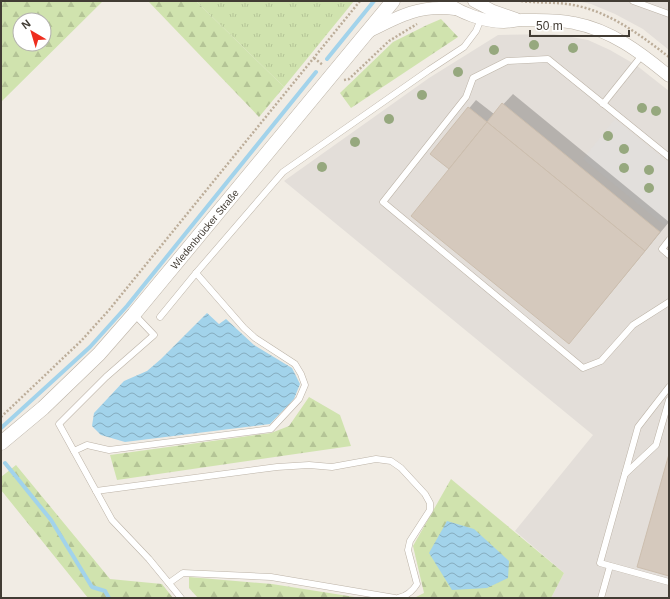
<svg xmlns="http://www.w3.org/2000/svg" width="670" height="599" viewBox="0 0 670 599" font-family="Helvetica,sans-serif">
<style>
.industrial{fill:#e3ded9}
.grass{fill:url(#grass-tufts)}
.forest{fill:url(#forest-firs);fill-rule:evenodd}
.parking{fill:#e2dfdc}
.water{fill:url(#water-waves)}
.shadow{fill:#0003}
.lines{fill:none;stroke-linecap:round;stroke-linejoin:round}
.stream{stroke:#a2d3eb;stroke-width:4}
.building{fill:#d5c9bd;stroke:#ccbeae}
.service-casing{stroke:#bcb3a7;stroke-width:7}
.minor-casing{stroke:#bcb3a7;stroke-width:13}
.tertiary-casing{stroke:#bcb3a7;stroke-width:15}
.path{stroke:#bcad99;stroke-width:2.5;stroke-dasharray:2 2;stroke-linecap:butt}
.service{stroke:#fff;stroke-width:6}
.minor{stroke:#fff;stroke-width:12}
.tertiary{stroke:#fff;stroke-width:14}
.tree{fill:#96a87e}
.labels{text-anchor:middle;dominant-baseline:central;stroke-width:3.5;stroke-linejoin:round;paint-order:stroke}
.street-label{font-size:10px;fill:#423c34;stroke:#fff}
</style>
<defs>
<pattern id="grass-tufts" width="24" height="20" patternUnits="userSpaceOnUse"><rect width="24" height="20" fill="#d0e3ae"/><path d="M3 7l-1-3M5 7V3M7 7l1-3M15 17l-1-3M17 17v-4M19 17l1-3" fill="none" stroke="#b4c496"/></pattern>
<pattern id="forest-firs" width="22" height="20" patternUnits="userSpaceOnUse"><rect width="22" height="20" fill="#d0e3ae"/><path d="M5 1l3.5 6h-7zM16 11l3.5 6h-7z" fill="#b4c496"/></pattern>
<pattern id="water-waves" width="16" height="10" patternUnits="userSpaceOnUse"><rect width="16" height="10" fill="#a2d3eb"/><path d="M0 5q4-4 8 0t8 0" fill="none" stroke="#86acbf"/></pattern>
</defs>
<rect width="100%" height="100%" fill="#f1ece4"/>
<g class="industrial">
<polygon points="577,1 669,1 669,50 643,29 615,14 591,4"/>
<polygon points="554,34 588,40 610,50 636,65 669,91 669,598 551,598 564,573 515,531 593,435 284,181 429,78 498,35"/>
</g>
<polygon class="grass" points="196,1 354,1 284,87"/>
<g class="forest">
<path d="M1 1H103L1 102ZM20 20H44V44H20Z"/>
<polygon points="148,1 196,1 284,87 259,117"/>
<polygon points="441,19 458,37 351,108 340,93 393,42 427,25"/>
<polygon points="309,397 340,415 351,446 117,480 110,455 271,433 289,426"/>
<polygon points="16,465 110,579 162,584 173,598 88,598 1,490 1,477"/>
<polygon points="451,479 564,573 551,598 414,598 424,593 413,546"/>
<polygon points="189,577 272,584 361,598 198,598 189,588"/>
</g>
<polygon class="parking" points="615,119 669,163 669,221 665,226 583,159"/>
<g class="water">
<polygon points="207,313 219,324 226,319 254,345 292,368 300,384 294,399 270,424 125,442 101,435 92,426 94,413 124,381 147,371 161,359"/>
<polygon points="447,521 474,529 509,561 508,578 487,588 452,590 429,553"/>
</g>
<polygon class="shadow" points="513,94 669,222 578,333 568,343 450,169 431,154 476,100 494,114"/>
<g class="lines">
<g class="stream">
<polyline points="327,59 374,1"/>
<polyline points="1,428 90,347 127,306 316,72"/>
<polyline points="5,463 51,520 92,587 105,591 109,598"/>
</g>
</g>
<g class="building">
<polygon points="502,103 660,232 645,251 487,122"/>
<polygon points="468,107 487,122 449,169 430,154"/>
<polygon points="487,122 645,251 569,344 411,216"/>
<polygon points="669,454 669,576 637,567"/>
</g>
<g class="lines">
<defs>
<g id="service">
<polyline points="633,1 669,14"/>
<polyline points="603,104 643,54"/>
<polyline points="669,157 548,59 507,61 473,78 466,97 383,202 583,368 601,361 633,325 669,302"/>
<polyline points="669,240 662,249 669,255"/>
<polyline points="196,273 283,172 429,70 464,47 476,31 481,19"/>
<polyline points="134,314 154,335 106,377 59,424 112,520 149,559 181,598"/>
<polyline points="669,387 638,427 600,563 669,582"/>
<polyline points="74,451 87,445 109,450 271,429 299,399 305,385 301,374 295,364 255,338 244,328 196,273 160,317"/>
<polyline points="625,474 656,445 669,400"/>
<path d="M96 491 277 467 309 465 332 467 376 459 391 461 401 468 425 494 430 503V510L410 541 408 550 417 584C412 592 407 596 398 598"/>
<polyline points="169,583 183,573 271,577 395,598"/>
<polyline points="601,598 610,566"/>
</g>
<g id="minor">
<path d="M444 1C460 13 484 22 504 22 510 22 516 20 522 20 539 20 557 19 574 23 611 30 640 52 669 76"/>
<polyline points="474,1 493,11 516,19"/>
<path d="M368 32C397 17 420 4 455 9"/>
</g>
<g id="tertiary">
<path id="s1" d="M1 443 43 408 99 354 134 314 393 1"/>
</g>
</defs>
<use href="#service" class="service-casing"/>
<use href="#minor" class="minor-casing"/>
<use href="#tertiary" class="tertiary-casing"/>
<g class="path">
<path d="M521 1C537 3 552 2 567 4 606 9 639 34 669 57"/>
<polyline points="314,58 323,65"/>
<polyline points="344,80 349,79 389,41 417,24"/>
<polyline points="1,417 81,341 109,310 360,1"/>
</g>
<use href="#service" class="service"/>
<use href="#minor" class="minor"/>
<use href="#tertiary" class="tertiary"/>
</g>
<g class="tree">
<circle cx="534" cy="45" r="5"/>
<circle cx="573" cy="48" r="5"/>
<circle cx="494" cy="50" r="5"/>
<circle cx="458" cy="72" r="5"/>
<circle cx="422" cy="95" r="5"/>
<circle cx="642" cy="108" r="5"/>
<circle cx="656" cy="111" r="5"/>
<circle cx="389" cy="119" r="5"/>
<circle cx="608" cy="136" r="5"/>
<circle cx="355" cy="142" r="5"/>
<circle cx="624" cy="149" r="5"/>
<circle cx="322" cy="167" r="5"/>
<circle cx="624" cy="168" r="5"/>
<circle cx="649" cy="170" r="5"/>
<circle cx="649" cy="188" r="5"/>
</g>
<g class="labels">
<g class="street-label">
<text stroke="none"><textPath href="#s1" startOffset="296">Wiedenbrücker Straße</textPath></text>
</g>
</g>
<rect width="670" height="599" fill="none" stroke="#423c34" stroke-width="4"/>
<g transform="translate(32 32) rotate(322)"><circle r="19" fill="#ffffff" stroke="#b3b1ae"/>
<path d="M0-3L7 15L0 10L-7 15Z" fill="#ee2d1e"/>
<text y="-6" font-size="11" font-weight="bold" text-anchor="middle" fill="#423c34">N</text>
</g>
<path d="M530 30v6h99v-6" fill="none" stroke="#423c34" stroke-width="2"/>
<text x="536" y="30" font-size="12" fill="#423c34" stroke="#ffffff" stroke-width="3" paint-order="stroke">50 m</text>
</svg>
